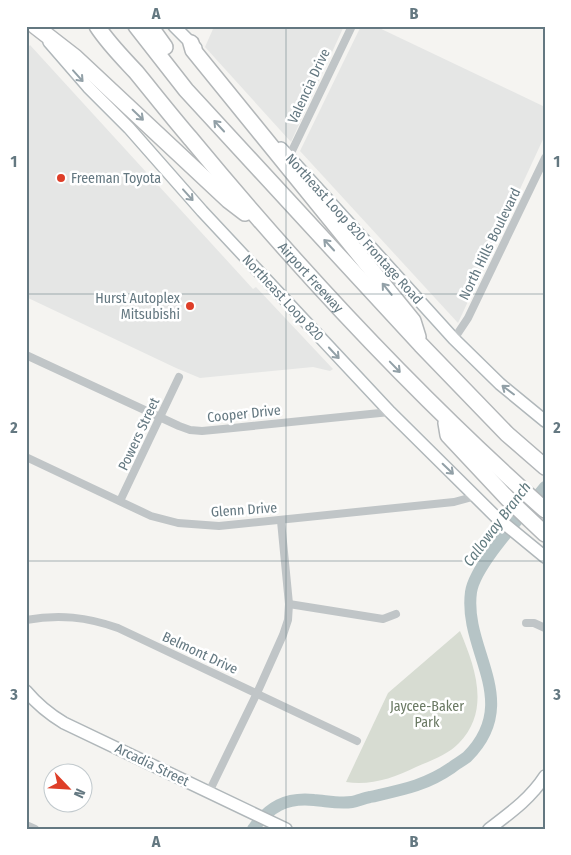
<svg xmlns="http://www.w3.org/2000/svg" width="571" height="855" viewBox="0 0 571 855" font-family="'Fira Sans Condensed',sans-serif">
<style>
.built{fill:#e5e6e5}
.park{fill:#d7dcd2}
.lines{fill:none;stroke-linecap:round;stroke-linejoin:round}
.river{stroke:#b6c4c6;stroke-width:12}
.secondary-casing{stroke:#b0b7ba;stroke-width:14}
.highway-casing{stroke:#b3b7b9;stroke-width:18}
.street{stroke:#c0c5c7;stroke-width:8}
.secondary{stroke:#fff;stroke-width:11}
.highway{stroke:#fff;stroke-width:15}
.oneway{stroke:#92a0a7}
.grid{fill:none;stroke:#647881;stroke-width:1;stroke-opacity:0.55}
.poi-dot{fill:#de3e28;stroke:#fff;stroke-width:2}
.labels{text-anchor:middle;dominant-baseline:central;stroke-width:5;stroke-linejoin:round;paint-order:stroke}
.street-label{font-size:14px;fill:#647881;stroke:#fff}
.poi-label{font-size:14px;fill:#647881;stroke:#fff;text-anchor:start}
.park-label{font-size:14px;fill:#6a7963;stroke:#fff}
.water-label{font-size:15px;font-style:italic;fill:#607a7f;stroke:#fff}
.neatline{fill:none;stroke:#647881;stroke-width:2}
.grid-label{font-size:16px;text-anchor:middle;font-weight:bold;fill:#647881}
</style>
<rect width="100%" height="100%" fill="#f5f4f1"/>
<g class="built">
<polygon points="209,26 344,26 291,142 205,47 213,29"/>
<polygon points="361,26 375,26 545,107 545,135 458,323 300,151"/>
<polygon points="30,45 253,289 256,287 333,369 330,371 313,367 200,378 176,368 26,297 26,50"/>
</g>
<path class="park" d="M460 631C475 667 491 710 459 743 449 754 430 761 416 767 394 778 370 786 346 782L388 693Z"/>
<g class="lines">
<path class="river" d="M253 829C269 807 286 797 314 800 327 801 339 804 352 802 358 801 364 798 370 797 401 790 425 786 451 768 456 764 462 761 467 757 523 701 463 651 471 592 475 564 526 511 545 487"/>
<defs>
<g id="secondary">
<polyline points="174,26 196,48"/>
<polyline points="49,42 88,87 129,128 202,211 390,412 495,516 545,557"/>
<polyline points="281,148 454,339 500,384 545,421"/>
<path d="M26 691C37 704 49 714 64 723L286 829"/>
<path d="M489 829C510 813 530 799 545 776"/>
</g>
<g id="highway">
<polyline points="35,26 75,57 228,200 245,213"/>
<path id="s1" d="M97 26C108 43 122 57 136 72 154 94 172 117 191 139 300 271 417 396 545 510"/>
<polyline points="136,26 186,90 421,345 507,434 545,467"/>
<polyline points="150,26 165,47"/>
<polyline points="191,43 193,50 413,321 418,337"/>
<polyline points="446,423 448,435 508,499 545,534"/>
</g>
</defs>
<use href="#secondary" class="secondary-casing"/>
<use href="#highway" class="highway-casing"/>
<g class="street">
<polyline points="289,157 352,26"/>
<polyline points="454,339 468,318 545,158"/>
<polyline points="26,355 179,426 190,430 202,431 223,429 390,412"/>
<polyline points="26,457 151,516 178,523 219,526 454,502 476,496"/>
<polyline points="120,501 179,377"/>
<polyline points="289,604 383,619 396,614"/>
<path d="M26 620C59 614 87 617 118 628L357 741"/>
<polyline points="526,623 534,623 545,628"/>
<polyline points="209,792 257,693 283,635 288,620 289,604 281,521"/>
<polyline points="26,825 35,829"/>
</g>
<use href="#secondary" class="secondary"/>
<use href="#highway" class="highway"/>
</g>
<defs><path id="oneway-shaft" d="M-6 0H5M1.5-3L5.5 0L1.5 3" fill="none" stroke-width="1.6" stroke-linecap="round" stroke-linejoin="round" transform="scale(1.25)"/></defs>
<g class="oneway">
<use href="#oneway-shaft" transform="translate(78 76) rotate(48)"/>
<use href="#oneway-shaft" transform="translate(138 115) rotate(44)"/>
<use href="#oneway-shaft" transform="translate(219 126) rotate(-133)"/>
<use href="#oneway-shaft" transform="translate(188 195) rotate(48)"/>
<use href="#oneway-shaft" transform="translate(329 245) rotate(-133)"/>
<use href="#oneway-shaft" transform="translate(387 289) rotate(-129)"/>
<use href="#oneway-shaft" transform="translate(334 353) rotate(47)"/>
<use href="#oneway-shaft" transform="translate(395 367) rotate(46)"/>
<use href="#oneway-shaft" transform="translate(508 390) rotate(-143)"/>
<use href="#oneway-shaft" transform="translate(448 469) rotate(44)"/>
</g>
<path class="grid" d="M286 26V829M26 294H545M26 561H545"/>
<g class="poi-dot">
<circle cx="61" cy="178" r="5"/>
<circle cx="190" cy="306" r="5"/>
</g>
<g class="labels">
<g class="street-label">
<text transform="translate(309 86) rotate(-65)">Valencia Drive</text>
<text transform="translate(354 229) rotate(48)">Northeast Loop 820 Frontage Road</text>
<text transform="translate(490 244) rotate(-64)">North Hills Boulevard</text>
<text stroke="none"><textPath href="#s1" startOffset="330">Airport Freeway</textPath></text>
<text transform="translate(283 298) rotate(47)">Northeast Loop 820</text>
<text transform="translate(244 414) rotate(-6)">Cooper Drive</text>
<text transform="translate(139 434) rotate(-65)">Powers Street</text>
<text transform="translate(244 510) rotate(-4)">Glenn Drive</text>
<text transform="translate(200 653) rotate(25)">Belmont Drive</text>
<text transform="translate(152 765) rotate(26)">Arcadia Street</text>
</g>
<g class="poi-label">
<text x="71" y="178">Freeman Toyota</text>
<text x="180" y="298" text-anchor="end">Hurst Autoplex<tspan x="180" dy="16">Mitsubishi</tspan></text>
</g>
<g class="park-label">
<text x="427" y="706">Jaycee-Baker<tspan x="427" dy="16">Park</tspan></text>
</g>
<g class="water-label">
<text transform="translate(497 524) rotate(-53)">Calloway Branch</text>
</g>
</g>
<rect width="571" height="855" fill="none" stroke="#ffffff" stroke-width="55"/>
<g transform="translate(68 788) rotate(115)"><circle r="24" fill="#ffffff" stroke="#c1c9cd"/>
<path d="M0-4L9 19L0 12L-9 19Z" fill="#de3e28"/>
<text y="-8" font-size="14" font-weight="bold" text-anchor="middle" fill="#647881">N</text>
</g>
<rect x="28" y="28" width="516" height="800" class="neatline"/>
<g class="grid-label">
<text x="156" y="19">A</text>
<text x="414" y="19">B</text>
<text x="14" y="167">1</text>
<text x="557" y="167">1</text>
<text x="14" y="433">2</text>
<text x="557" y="433">2</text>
<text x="14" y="700">3</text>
<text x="557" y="700">3</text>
<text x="156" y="847">A</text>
<text x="414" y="847">B</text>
</g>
</svg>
